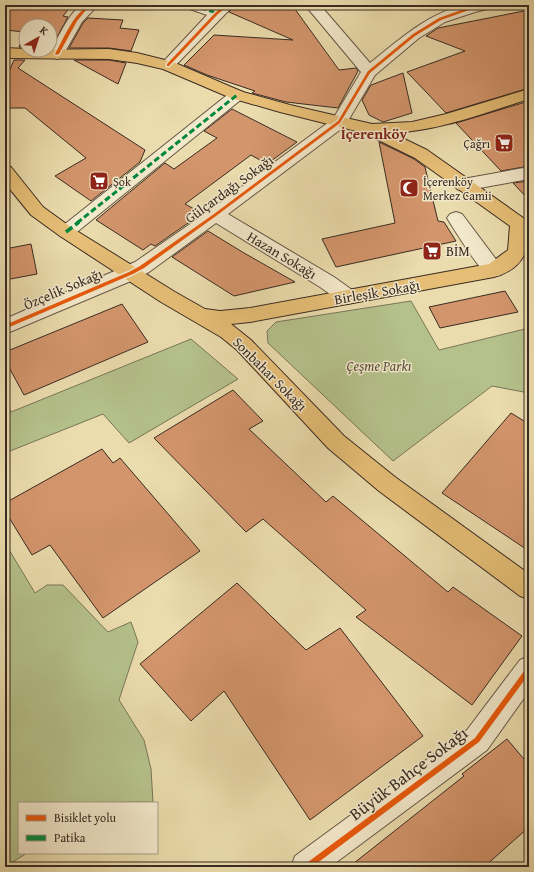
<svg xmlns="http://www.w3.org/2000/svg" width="534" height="872" viewBox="0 0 534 872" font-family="'Gentium Book Plus',serif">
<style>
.green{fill:#b5c18b;stroke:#777657}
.building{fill:#d3956c;stroke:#392b23}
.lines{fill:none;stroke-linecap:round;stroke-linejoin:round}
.minor-casing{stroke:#665746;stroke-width:2}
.major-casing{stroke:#392b23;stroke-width:2}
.minor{fill:#f2e8ca;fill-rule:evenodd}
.major{fill:#e6be76;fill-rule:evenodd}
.quiet-far1{stroke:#00873e;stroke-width:3;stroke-dasharray:6 3;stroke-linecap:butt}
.quiet{stroke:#00873e;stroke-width:3.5;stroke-dasharray:8 3.5;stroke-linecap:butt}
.cycleway-casing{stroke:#f2e8ca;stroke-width:3}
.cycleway{fill:#e8590c;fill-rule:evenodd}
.labels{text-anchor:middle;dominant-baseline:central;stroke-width:3;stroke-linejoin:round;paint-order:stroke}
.far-poi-label{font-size:12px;fill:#392b23;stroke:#f2e8ca;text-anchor:start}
.street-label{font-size:14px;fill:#392b23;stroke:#f2e8ca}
.poi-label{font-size:14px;fill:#392b23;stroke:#f2e8ca;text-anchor:start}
.park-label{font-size:14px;font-style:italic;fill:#58503d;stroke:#f2e8ca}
.far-district-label{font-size:15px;font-weight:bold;fill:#7a1f14;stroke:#f2e8ca}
.near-street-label{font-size:17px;fill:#392b23;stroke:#f2e8ca}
</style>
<rect width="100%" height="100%" fill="#ebdcad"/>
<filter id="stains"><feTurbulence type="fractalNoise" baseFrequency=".005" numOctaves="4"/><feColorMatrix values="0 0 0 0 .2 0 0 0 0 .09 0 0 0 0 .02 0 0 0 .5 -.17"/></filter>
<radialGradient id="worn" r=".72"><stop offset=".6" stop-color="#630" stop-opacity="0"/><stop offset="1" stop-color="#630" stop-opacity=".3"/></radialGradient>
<g class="green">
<polygon points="411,301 439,350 529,328 529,393 492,386 393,461 268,343 267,331 276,322"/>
<polygon points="191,339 238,379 129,443 103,414 5,453 5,399 11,412"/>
<polygon points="5,543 35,593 47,585 63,585 108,632 131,622 138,642 119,700 144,740 151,769 153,802 19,803 19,853 27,853 5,867"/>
</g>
<g class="building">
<polygon points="5,5 72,5 63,16 68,17 51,48 50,26 26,26 26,48 19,47 25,32 5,30"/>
<polygon points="235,5 292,5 339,70 356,68 358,71 338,108 286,102 252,93 255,91 207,75 184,65 214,35 293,40 229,12"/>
<polygon points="529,10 529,88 446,113 407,72 465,51 426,36 438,28"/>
<polygon points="88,18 123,20 120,28 139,30 131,51 109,48 69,48 83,23"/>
<polygon points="14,60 25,60 18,68 145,150 140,162 91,201 55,176 86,158 25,108 9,108 5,96 5,81"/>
<polygon points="74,60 109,60 126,63 118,84"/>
<polygon points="403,73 412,113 383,122 369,115 362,100 371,85"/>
<polygon points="529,101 529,166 501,171 456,123"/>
<polygon points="232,109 297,142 267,164 251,155 185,204 196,210 186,218 191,221 155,246 151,244 143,250 96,220 165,163 174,169 217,138 204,131"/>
<polygon points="379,142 414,159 425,167 438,221 444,222 456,241 336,267 322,239 395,223"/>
<polygon points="529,181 529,200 513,183"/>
<polygon points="208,231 244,253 295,282 234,296 172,257"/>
<polygon points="31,244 37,274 5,280 5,249"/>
<polygon points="505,291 518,312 440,328 429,307"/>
<polygon points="122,304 148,342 24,395 5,360 5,352"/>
<polygon points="233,390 263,421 249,429 326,502 333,496 448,592 453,587 522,636 472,705 356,617 366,610 263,519 246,532 154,438"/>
<polygon points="511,413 529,424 529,551 442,493"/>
<polygon points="102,449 113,463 120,458 200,551 103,618 50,545 32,555 5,511 5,503"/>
<polygon points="237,583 306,650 340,628 423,736 310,820 224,691 191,721 140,664"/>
<polygon points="507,739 529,765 529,827 484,867 349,867 464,776 462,774"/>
</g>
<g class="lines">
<defs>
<g id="minor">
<path d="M81 5H98L82 22 62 57 57 59 52 57 49 54C59 37 66 17 81 5Z"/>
<polygon points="185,5 207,5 215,8 218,5 234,5 173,68 168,70 163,68 160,65 163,62 207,15 187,8"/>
<path d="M305 5H320L370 63C399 40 428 13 465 5 474 3 484 5 493 5L491 8 475 12 445 22 419 38 375 75 345 126 228 214 334 277 355 292 358 297 355 302 348 304 341 302 320 287 216 223 149 272 138 278 5 334V319L135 262 209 211 333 119 361 72Z"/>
<polygon points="237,90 243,92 245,95 243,98 72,236 66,238 60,236 57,232 60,228 231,92"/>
<polygon points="529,167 529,179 463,191 457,189 454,185 457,181 463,179"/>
<path d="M456 212 462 214 504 270 501 275C496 276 493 277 488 275 479 270 454 229 447 218L450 214Z"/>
<polygon points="529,656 529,691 487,750 330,867 291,867 295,856 467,730 520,660"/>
</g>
<path id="major" d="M5 48 26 49V50L109 49 137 53 173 62 243 92 290 105 372 124 412 122 446 114 529 89V99C484 113 439 131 392 133L427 150 529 222C529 250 525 268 494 277L250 322 231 324 251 340 344 436 395 477 529 574V599L520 596 379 491 328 448 237 350 221 337 161 302 60 236 31 215 5 183V165L11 167 43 207 72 228 175 292 205 309 220 311 250 308 489 264 508 250 510 226 415 158 364 133 280 112 231 98 163 69 137 63 109 59 5 58Z"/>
</defs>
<use href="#minor" class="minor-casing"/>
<use href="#major" class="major-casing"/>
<use href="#minor" class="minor"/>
<use href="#major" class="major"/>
<g class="quiet-far1">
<polyline points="192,5 217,13"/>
<polyline points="77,223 237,95"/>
</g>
<polyline class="quiet" points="66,232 79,222"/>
<defs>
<g id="cycleway">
<path d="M89 5H93L86 10 77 21 59 54 56 55 55 54C65 36 72 16 89 5Z"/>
<polygon points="225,5 229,5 218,14 169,66 167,66 167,64 216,12"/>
<polygon points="481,5 488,5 472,9 441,20 415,36 370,73 340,123 216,216 144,268 133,274 5,329 5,325 129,272 140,266 214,214 338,121 368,71 413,34 439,18 470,7"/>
<polygon points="529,666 529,674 479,742 312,867 303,867 304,865 475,738 527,667"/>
</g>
</defs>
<use href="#cycleway" class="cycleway-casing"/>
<use href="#cycleway" class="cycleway"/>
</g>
<defs>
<symbol id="supermarket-square" viewBox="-11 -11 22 22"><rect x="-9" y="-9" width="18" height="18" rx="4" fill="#8f2418" stroke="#f2e8ca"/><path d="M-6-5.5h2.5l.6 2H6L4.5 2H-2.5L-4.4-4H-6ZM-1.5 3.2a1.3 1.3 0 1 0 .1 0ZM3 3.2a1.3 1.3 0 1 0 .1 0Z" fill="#fff"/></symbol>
<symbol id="mosque-square" viewBox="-11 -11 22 22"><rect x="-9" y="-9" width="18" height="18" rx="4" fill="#8f2418" stroke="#f2e8ca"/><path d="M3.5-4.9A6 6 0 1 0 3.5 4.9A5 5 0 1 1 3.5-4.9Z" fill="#fff"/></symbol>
</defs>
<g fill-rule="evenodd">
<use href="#supermarket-square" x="493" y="132" width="22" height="22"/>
<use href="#supermarket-square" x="88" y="170" width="22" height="22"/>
<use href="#mosque-square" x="398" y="177" width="22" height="22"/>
<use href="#supermarket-square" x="421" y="240" width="22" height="22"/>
</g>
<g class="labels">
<g class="far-poi-label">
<text x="490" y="143" text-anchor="end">Çağrı</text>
<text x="113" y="181">Şok</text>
<text x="423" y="181">İçerenköy<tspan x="423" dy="14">Merkez Camii</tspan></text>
</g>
<g class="street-label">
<text transform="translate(229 189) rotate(-36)">Gülçardağı Sokağı</text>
<text transform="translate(282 255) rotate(31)">Hazan Sokağı</text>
<text transform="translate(63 289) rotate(-23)">Özçelik Sokağı</text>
<text transform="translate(377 292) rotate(-10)">Birleşik Sokağı</text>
<text transform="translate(270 374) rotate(45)">Sonbahar Sokağı</text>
</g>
<g class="poi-label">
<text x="446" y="251">BİM</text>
</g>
<g class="park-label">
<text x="379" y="366">Çeşme Parkı</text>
</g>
<g class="far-district-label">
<text x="374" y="133">İçerenköy</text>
</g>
<g class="near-street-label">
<text transform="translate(408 773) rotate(-37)">Büyük Bahçe Sokağı</text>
</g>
</g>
<rect width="534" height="872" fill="none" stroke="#ebdcad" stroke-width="20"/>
<rect x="6" y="6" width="522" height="860" fill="none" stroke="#392b23" stroke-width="2"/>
<rect x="10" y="10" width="514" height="852" fill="none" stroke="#392b23"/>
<rect x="18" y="802" width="140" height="52" fill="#f2e8ca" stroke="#a89c87"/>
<rect x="26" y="815" width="20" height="6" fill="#e8590c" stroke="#a89c87"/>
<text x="54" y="822" font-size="12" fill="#392b23">Bisiklet yolu</text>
<rect x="26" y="835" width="20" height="6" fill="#00873e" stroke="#a89c87"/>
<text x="54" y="842" font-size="12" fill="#392b23">Patika</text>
<g transform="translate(38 38) rotate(39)"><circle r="19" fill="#f2e8ca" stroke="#a89c87"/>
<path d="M0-3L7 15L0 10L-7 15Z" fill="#8f2418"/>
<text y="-6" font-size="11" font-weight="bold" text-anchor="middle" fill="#392b23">K</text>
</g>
<rect width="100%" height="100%" filter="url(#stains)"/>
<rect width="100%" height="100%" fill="url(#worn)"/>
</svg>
